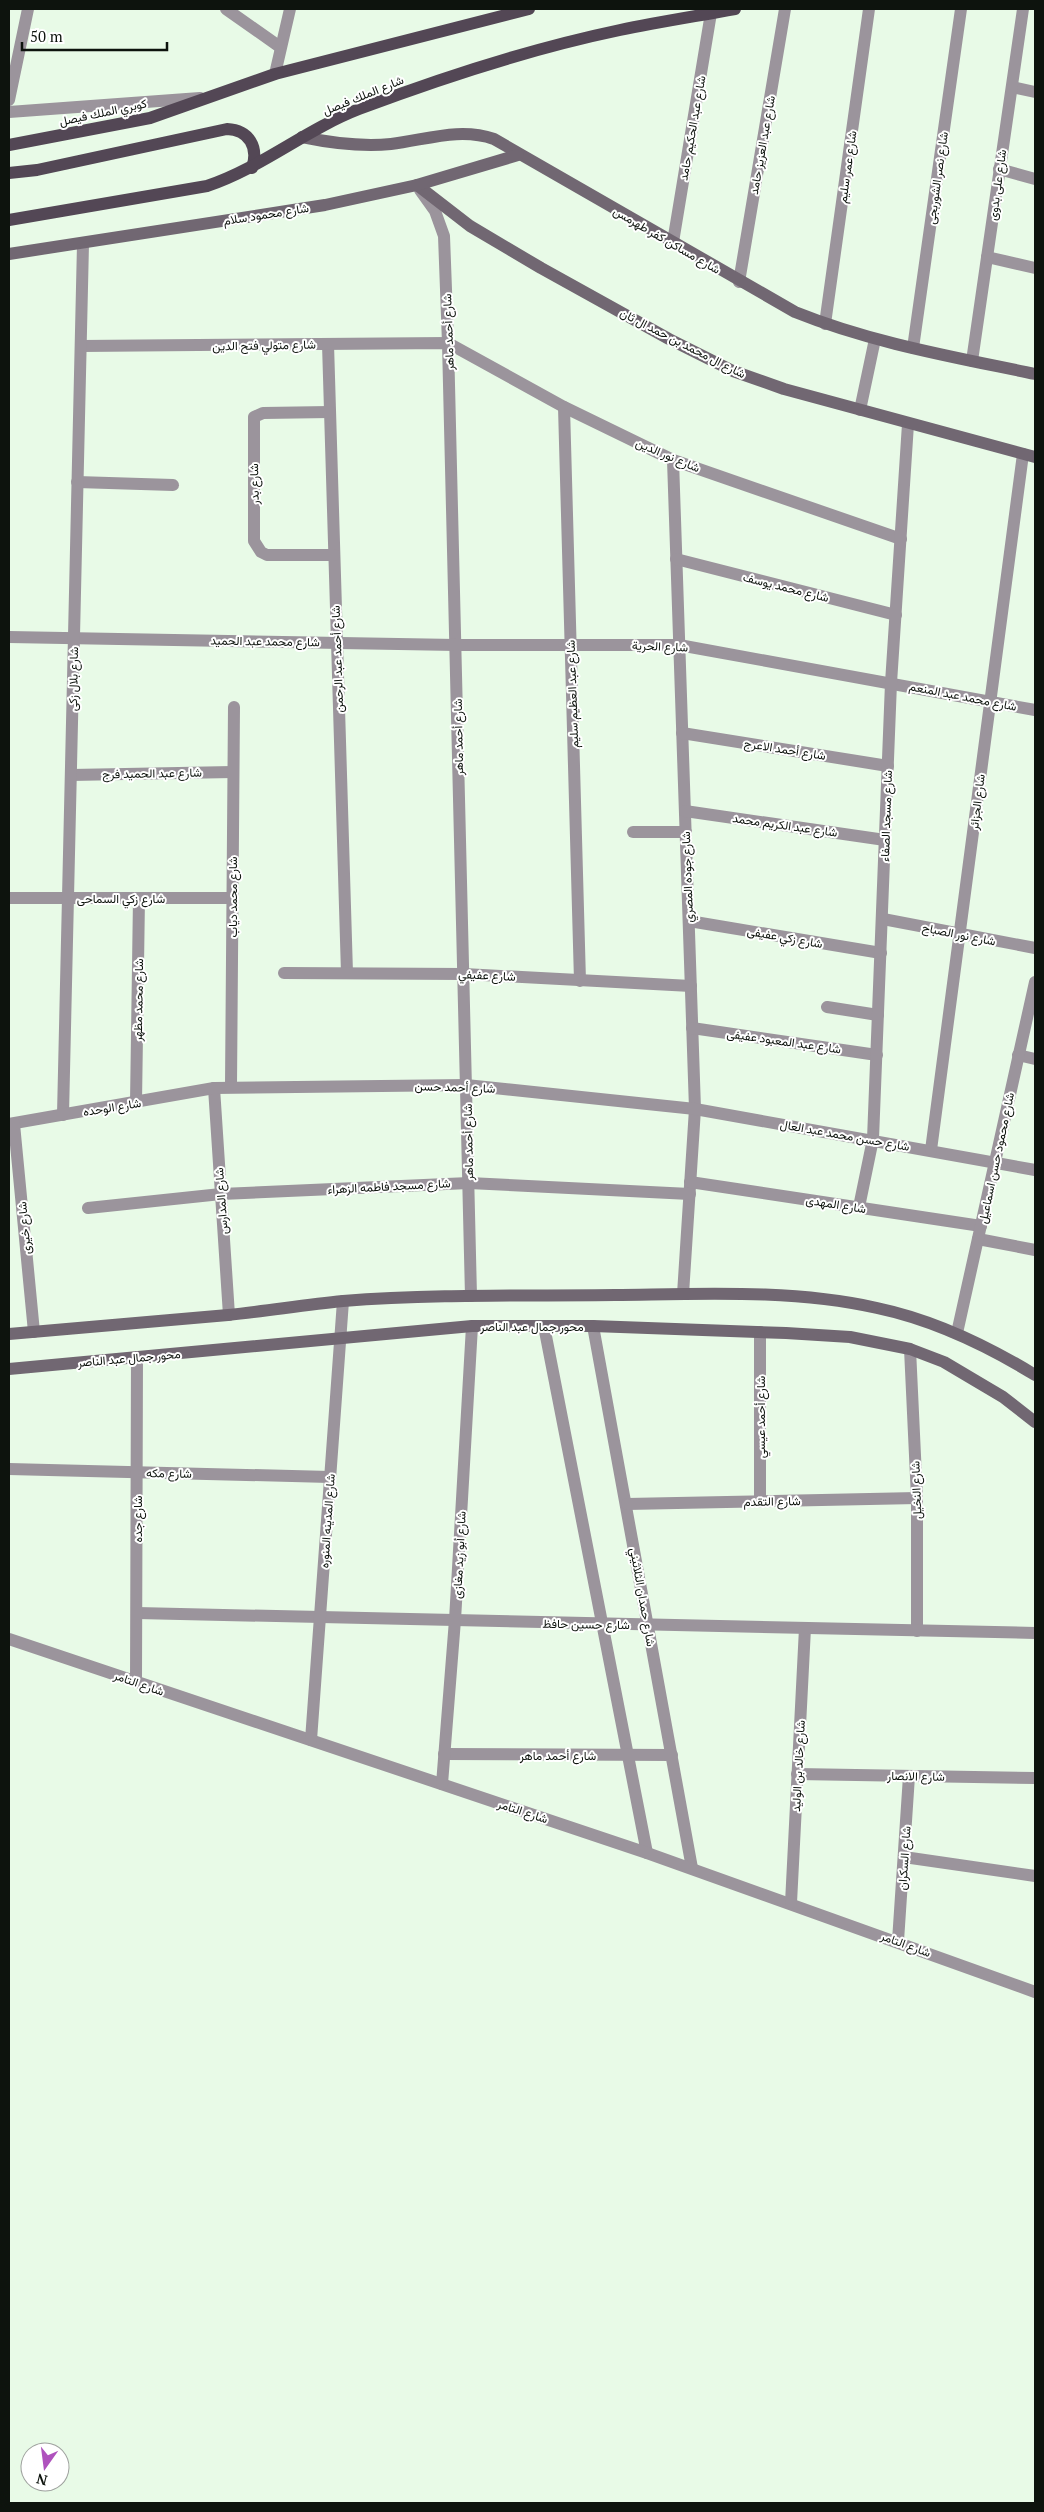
<svg xmlns="http://www.w3.org/2000/svg" width="1044" height="2512" viewBox="0 0 1044 2512" font-family="'PT Serif',Vazirmatn,serif">
<style>
.lines{fill:none;stroke-linecap:round;stroke-linejoin:round}
.street{stroke:#9b949c;stroke-width:12}
.secondary{stroke:#716772;stroke-width:12}
.primary{stroke:#534755;stroke-width:12}
.labels{text-anchor:middle;dominant-baseline:central;stroke-width:4;stroke-linejoin:round;paint-order:stroke}
.street-label{font-size:12px;fill:#0d130d;stroke:#fff}
</style>
<rect width="100%" height="100%" fill="#e8fae7"/>
<g class="lines">
<g class="street">
<polyline points="226,9 280,47"/>
<polyline points="275,74 290,9"/>
<polyline points="1012,87 1035,92"/>
<polyline points="9,100 28,9"/>
<polyline points="9,112 200,98"/>
<polyline points="999,169 1035,179"/>
<polyline points="420,190 435,211 444,236 448,343 471,1296"/>
<polyline points="673,242 711,13"/>
<polyline points="987,257 1035,268"/>
<polyline points="739,282 785,9"/>
<polyline points="825,324 869,9"/>
<polyline points="328,344 347,973"/>
<polyline points="81,346 448,343 564,407 673,460 901,539"/>
<polyline points="913,348 961,9"/>
<polyline points="972,361 1023,9"/>
<polyline points="564,407 580,981"/>
<polyline points="860,410 875,339"/>
<polyline points="330,412 263,413 254,417 254,541 261,552 267,555 334,555"/>
<polyline points="673,460 695,1109 683,1294"/>
<polyline points="77,482 173,485"/>
<polyline points="676,559 896,615"/>
<polyline points="9,637 456,645 679,645 1035,710"/>
<polyline points="682,733 888,766"/>
<polyline points="71,775 233,772"/>
<polyline points="685,811 885,840"/>
<polyline points="633,832 686,832"/>
<polyline points="9,898 232,898"/>
<polyline points="883,919 1035,948"/>
<polyline points="689,921 881,953"/>
<polyline points="284,973 464,974 691,986"/>
<polyline points="827,1007 878,1015"/>
<polyline points="692,1028 877,1055"/>
<polyline points="1018,1055 1035,1059"/>
<polyline points="231,1086 234,707"/>
<polyline points="214,1088 229,1315"/>
<polyline points="136,1103 139,898"/>
<polyline points="63,1115 83,244"/>
<polyline points="9,1124 214,1088 466,1085 695,1109 1035,1170"/>
<polyline points="14,1124 34,1332"/>
<polyline points="931,1150 1023,454"/>
<polyline points="690,1182 981,1226"/>
<polyline points="859,1207 873,1139 891,683 908,424"/>
<polyline points="88,1208 221,1194 469,1183 690,1194"/>
<polyline points="978,1239 1035,1250"/>
<polyline points="544,1326 647,1853"/>
<polyline points="593,1326 692,1868"/>
<polyline points="760,1332 760,1501"/>
<polyline points="957,1333 1035,982"/>
<polyline points="910,1349 917,1498 917,1631"/>
<polyline points="9,1469 330,1477"/>
<polyline points="627,1504 917,1498"/>
<polyline points="137,1613 1035,1633"/>
<polyline points="9,1639 647,1853 1035,1992"/>
<polyline points="136,1682 137,1357"/>
<polyline points="311,1740 343,1301"/>
<polyline points="444,1754 672,1755"/>
<polyline points="797,1774 1035,1778"/>
<polyline points="442,1784 455,1620 472,1326"/>
<polyline points="904,1857 1035,1876"/>
<polyline points="791,1903 805,1628"/>
<polyline points="898,1941 909,1776"/>
</g>
<g class="secondary">
<path d="M302 137C331 143 361 147 391 144 426 140 459 127 494 139L795 312C872 343 954 357 1035 374"/>
<polyline points="417,185 470,226 541,268 669,339 733,371 784,389 1035,457"/>
<polyline points="9,254 325,205 417,185 518,155"/>
<path d="M9 1334C82 1328 155 1322 228 1315 266 1311 304 1305 343 1301 433 1294 525 1296 615 1295 701 1294 792 1289 877 1308 934 1320 986 1345 1035 1375"/>
<polyline points="9,1369 472,1326 593,1326 786,1333 850,1337 910,1349 944,1362 976,1381 1003,1397 1035,1422"/>
</g>
<g class="primary">
<polyline points="9,145 150,118 275,74 529,9"/>
<path d="M9 173 37 170 227 129C249 130 259 147 252 168"/>
<path d="M9 220 207 186C261 168 305 130 359 109 441 78 534 48 620 30 658 22 697 16 735 9"/>
</g>
</g>
<g class="labels">
<g class="street-label">
<text transform="translate(363 95) rotate(-22)">شارع الملك فيصل</text>
<text transform="translate(103 112) rotate(-12)">كوبري الملك فيصل</text>
<text transform="translate(692 128) rotate(-80)">شارع عبد الحكيم حامد</text>
<text transform="translate(762 145) rotate(-80)">شارع عبد العزيز حامد</text>
<text transform="translate(847 167) rotate(-82)">شارع عمر سليم</text>
<text transform="translate(937 178) rotate(-82)">شارع نصر الشوربجى</text>
<text transform="translate(997 185) rotate(-82)">شارع على بدوى</text>
<text transform="translate(266 214) rotate(-9)">شارع محمود سلام</text>
<text transform="translate(667 240) rotate(30)">شارع مساكن كفر طهرمس</text>
<text transform="translate(448 332) rotate(-92)">شارع أحمد ماهر</text>
<text transform="translate(683 343) rotate(27)">شارع ال محمد بن حمد ال ثان</text>
<text transform="translate(264 345) rotate(-1)">شارع متولي فتح الدين</text>
<text transform="translate(668 455) rotate(23)">شارع نور الدين</text>
<text transform="translate(254 484) rotate(-91)">شارع بدر</text>
<text transform="translate(786 587) rotate(14)">شارع محمد يوسف</text>
<text transform="translate(265 641) rotate(1)">شارع محمد عبد الحميد</text>
<text transform="translate(660 646) rotate(2)">شارع الحرية</text>
<text transform="translate(337 659) rotate(-92)">شارع أحمد عبد الرحمن</text>
<text transform="translate(73 679) rotate(-89)">شارع بلال زكى</text>
<text transform="translate(572 694) rotate(-92)">شارع عبد العظيم سليم</text>
<text transform="translate(963 696) rotate(11)">شارع محمد عبد المنعم</text>
<text transform="translate(458 737) rotate(-91)">شارع أحمد ماهر</text>
<text transform="translate(785 749) rotate(9)">شارع أحمد الاعرج</text>
<text transform="translate(152 773) rotate(-1)">شارع عبد الحميد فرج</text>
<text transform="translate(977 802) rotate(-83)">شارع الجزائر</text>
<text transform="translate(886 816) rotate(-88)">شارع مسجد الصفاء</text>
<text transform="translate(785 825) rotate(8)">شارع عبد الكريم محمد</text>
<text transform="translate(687 877) rotate(-92)">شارع جوده المصري</text>
<text transform="translate(232 897) rotate(-90)">شارع محمد دياب</text>
<text x="121" y="898">شارع زكي السماحى</text>
<text transform="translate(959 934) rotate(11)">شارع نور الصباح</text>
<text transform="translate(785 937) rotate(10)">شارع زكي عفيفى</text>
<text transform="translate(487 975) rotate(3)">شارع عفيفي</text>
<text transform="translate(138 1000) rotate(-89)">شارع محمد مظهر</text>
<text transform="translate(784 1041) rotate(8)">شارع عبد المعبود عفيفى</text>
<text transform="translate(455 1087) rotate(2)">شارع أحمد حسن</text>
<text transform="translate(112 1107) rotate(-9)">شارع الوحده</text>
<text transform="translate(845 1135) rotate(10)">شارع حسن محمد عبد العال</text>
<text transform="translate(468 1142) rotate(-91)">شارع أحمد ماهر</text>
<text transform="translate(996 1158) rotate(-78)">شارع محمود حسن اسماعيل</text>
<text transform="translate(389 1186) rotate(-3)">شارع مسجد فاطمه الزهراء</text>
<text transform="translate(221 1201) rotate(-94)">شارع المدارس</text>
<text transform="translate(836 1204) rotate(9)">شارع المهدى</text>
<text transform="translate(24 1228) rotate(-95)">شارع خيرى</text>
<text x="532" y="1326">محور جمال عبد الناصر</text>
<text transform="translate(129 1358) rotate(-5)">محور جمال عبد الناصر</text>
<text transform="translate(760 1417) rotate(-90)">شارع أحمد عيسي</text>
<text transform="translate(169 1473) rotate(1)">شارع مكه</text>
<text transform="translate(916 1490) rotate(-92)">شارع النخيل</text>
<text transform="translate(772 1501) rotate(-1)">شارع التقدم</text>
<text transform="translate(137 1519) rotate(-90)">شارع جده</text>
<text transform="translate(327 1521) rotate(-86)">شارع المدينه المنوره</text>
<text transform="translate(459 1555) rotate(-87)">شارع أبو زيد مغازى</text>
<text transform="translate(643 1597) rotate(80)">شارع حمدان الثلاثيني</text>
<text transform="translate(586 1624) rotate(1)">شارع حسين حافظ</text>
<text transform="translate(139 1683) rotate(19)">شارع التامر</text>
<text x="558" y="1755">شارع أحمد ماهر</text>
<text transform="translate(798 1766) rotate(-87)">شارع خالد بن الوليد</text>
<text transform="translate(916 1776) rotate(1)">شارع الانصار</text>
<text transform="translate(523 1811) rotate(18)">شارع التامر</text>
<text transform="translate(904 1858) rotate(-86)">شارع السكران</text>
<text transform="translate(906 1944) rotate(20)">شارع التامر</text>
</g>
</g>
<rect width="1044" height="2512" fill="none" stroke="#0d130d" stroke-width="20"/>
<g transform="translate(45 2467) rotate(194)"><circle r="24" fill="#ffffff" stroke="#9ea19e"/>
<path d="M0-4L9 19L0 12L-9 19Z" fill="#af52bd"/>
<text y="-8" font-size="14" font-weight="bold" text-anchor="middle" fill="#0d130d">N</text>
</g>
<path d="M22 42v8h145v-8" fill="none" stroke="#0d130d" stroke-width="2.5"/>
<text x="30" y="42" font-size="15" fill="#0d130d" stroke="#ffffff" stroke-width="4" paint-order="stroke">50 m</text>
</svg>
